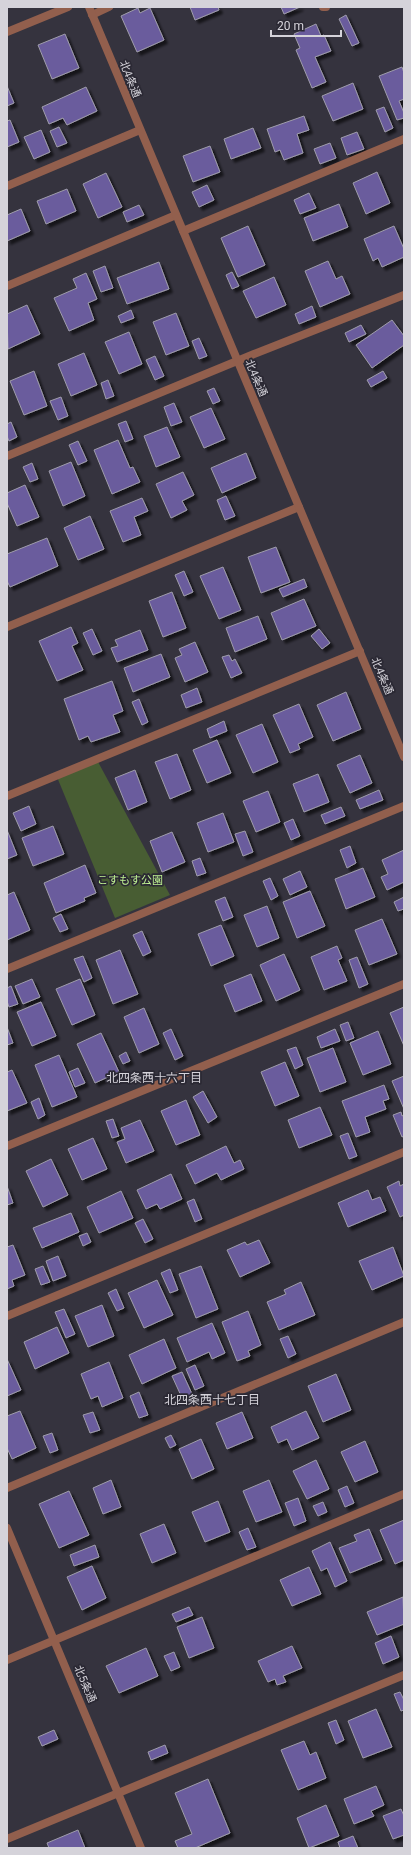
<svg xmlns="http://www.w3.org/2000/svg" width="411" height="1855" viewBox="0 0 411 1855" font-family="Roboto,'Noto Sans JP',sans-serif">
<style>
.green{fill:#485d33}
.building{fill:#6a5b9d;stroke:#9f9dab;filter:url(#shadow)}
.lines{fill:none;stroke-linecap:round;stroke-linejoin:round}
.minor{stroke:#925f4d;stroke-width:8}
.tertiary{stroke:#925f4d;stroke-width:8}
.labels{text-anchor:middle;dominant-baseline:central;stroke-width:3.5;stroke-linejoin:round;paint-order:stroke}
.street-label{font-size:11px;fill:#d5d3da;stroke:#2b2934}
.park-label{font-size:11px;fill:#bff192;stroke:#2b2934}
.neighbourhood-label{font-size:12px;fill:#d5d3da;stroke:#2b2934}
</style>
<defs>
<filter id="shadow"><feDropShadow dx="3.5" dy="3.5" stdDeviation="1" flood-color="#0009"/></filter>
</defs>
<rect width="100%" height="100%" fill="#35333e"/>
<polygon class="green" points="97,760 170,895 115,918 57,777"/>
<g class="building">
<polygon points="190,7 218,7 219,10 195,20"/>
<polygon points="281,7 300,7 284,14"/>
<polygon points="138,8 140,13 150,8 164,40 137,52 121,16"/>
<polygon points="346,15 359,43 352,46 339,19"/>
<polygon points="316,24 321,36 324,35 331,51 315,57 326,82 312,88 296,50 300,48 294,34"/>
<polygon points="65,34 79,68 52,79 38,45"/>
<polygon points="402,67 404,73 404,99 399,101 404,113 404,118 397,120 379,76"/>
<polygon points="353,83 363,109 333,121 322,96"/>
<polygon points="7,86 14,103 7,106"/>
<polygon points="86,87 97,111 67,125 63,118 49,124 42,107"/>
<polygon points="384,107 393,128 385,132 376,110"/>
<polygon points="304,116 309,130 297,134 303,153 284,160 280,150 275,152 267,129"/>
<polygon points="10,120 19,142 7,147 7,121"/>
<polygon points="59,127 67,143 57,147 50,131"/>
<polygon points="253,128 261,148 231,159 224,139"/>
<polygon points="41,130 50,152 34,159 24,137"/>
<polygon points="357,132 364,149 347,155 341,138"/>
<polygon points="330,143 336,158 320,164 314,149"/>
<polygon points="210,146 220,172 193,182 183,156"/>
<polygon points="377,172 390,203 366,214 353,183"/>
<polygon points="106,173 122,207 98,218 83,184"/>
<polygon points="207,185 214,200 199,207 192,192"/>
<polygon points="67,189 76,211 46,224 37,201"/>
<polygon points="309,193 316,208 300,214 294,200"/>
<polygon points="339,204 348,227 313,241 304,218"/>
<polygon points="139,205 144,215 127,222 123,212"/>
<polygon points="21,209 30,231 7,241 7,215"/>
<polygon points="248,226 265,265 238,277 221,238"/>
<polygon points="394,226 404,249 404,257 382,267 378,258 373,261 364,239"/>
<polygon points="328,261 336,279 342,276 350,294 320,307 305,271"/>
<polygon points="159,262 169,289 127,304 117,278"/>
<polygon points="105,266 113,288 101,292 93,271"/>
<polygon points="232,272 239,286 232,289 226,275"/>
<polygon points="86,273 97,299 88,303 94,320 69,331 54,298 77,288 73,279"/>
<polygon points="274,277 286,305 256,318 243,291"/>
<polygon points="27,305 40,334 8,349 7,314"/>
<polygon points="312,306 316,317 299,324 295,314"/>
<polygon points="131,310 134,318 121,323 118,316"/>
<polygon points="176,313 189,346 166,355 153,322"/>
<polygon points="392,320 404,336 404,345 372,368 356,345"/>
<polygon points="361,325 366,334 349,342 345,333"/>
<polygon points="129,332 142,364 119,374 105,342"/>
<polygon points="199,338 207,356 199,359 192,341"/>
<polygon points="84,353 97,385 71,396 58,364"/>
<polygon points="155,356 164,376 155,380 146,360"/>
<polygon points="34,371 47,406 24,415 10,381"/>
<polygon points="383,371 387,378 371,387 367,380"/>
<polygon points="108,380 114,396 106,399 101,383"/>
<polygon points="214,388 220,401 213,404 207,391"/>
<polygon points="61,397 68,416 58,420 50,401"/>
<polygon points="174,403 182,422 171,426 164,407"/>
<polygon points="211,408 225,439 204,448 190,417"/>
<polygon points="126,421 133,439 125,442 118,424"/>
<polygon points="11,422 17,437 9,441 7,436 7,424"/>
<polygon points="167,427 180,457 156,467 144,436"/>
<polygon points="118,440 130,468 133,467 140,482 112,494 94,450"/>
<polygon points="78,441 87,461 78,465 69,445"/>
<polygon points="246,453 256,478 222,493 211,468"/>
<polygon points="71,462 85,496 63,506 49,471"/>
<polygon points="32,463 38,479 30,482 23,467"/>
<polygon points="183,472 194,495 182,501 187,510 171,518 156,484"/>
<polygon points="25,485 39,517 17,526 7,503 7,493"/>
<polygon points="226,496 235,516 225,520 217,500"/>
<polygon points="142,498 148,511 134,517 141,535 123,542 110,511"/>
<polygon points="90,516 104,549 78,560 64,528"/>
<polygon points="47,538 58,566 10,587 7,581 7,554"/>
<polygon points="276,547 290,582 261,593 248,557"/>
<polygon points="223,567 241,610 219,619 200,576"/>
<polygon points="184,571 193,592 184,596 175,575"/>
<polygon points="304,579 307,587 283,597 279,589"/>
<polygon points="172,592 186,628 163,637 149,601"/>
<polygon points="304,599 316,626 282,640 271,613"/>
<polygon points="258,616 267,639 235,652 226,628"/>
<polygon points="71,627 78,643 72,646 83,670 57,681 39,641"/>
<polygon points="92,629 102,651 93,655 83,633"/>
<polygon points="319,629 330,643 322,649 311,636"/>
<polygon points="140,630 148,650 117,662 111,648 118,646 115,640"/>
<polygon points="195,642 208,672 185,682 175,658 182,655 179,649"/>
<polygon points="161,654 170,677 133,692 124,668"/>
<polygon points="229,655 232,661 235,659 242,673 231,678 222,657"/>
<polygon points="112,681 123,711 113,715 120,732 91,742 88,736 79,740 64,699"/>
<polygon points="197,688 202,702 186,708 181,695"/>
<polygon points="346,692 361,729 333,741 317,705"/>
<polygon points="139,699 148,722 142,725 132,702"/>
<polygon points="299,704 313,737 298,744 300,749 290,753 273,715"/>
<polygon points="224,721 227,731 210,738 207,729"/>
<polygon points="262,724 278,762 253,773 236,735"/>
<polygon points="217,740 231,773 207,783 193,750"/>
<polygon points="177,754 191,790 170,799 155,762"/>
<polygon points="360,755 372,783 350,793 337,765"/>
<polygon points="135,770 147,802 128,810 115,778"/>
<polygon points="318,774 329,802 304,812 293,784"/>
<polygon points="379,790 383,800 360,809 356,800"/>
<polygon points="268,791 280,822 256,832 243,801"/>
<polygon points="29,806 36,824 21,831 13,813"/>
<polygon points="341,807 345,816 325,824 321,815"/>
<polygon points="223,813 234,842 208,852 197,823"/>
<polygon points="293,819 300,836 291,840 284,823"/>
<polygon points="53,826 64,854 33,866 22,838"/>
<polygon points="7,830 17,855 7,859"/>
<polygon points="245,831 253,852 243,856 235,834"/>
<polygon points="172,832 185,862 162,872 150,841"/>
<polygon points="350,846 356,863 347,868 340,850"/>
<polygon points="404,850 404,882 387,890 381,877 388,874 382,860"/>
<polygon points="200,858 206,873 197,876 192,861"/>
<polygon points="85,865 96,893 84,898 85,901 56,913 44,883"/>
<polygon points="363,868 375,897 346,909 335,879"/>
<polygon points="300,871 307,887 290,895 283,879"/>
<polygon points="270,878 278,896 271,900 263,881"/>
<polygon points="310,891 325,926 297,938 283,902"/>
<polygon points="14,892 30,930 7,940 7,895"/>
<polygon points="225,897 233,917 223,921 215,901"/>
<polygon points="404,897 404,909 398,911 394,902"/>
<polygon points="267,906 279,938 257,947 244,915"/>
<polygon points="61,914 68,929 60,932 53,918"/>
<polygon points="382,919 397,954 369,965 355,930"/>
<polygon points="221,925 234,956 211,966 198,934"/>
<polygon points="142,931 151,952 143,956 133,935"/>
<polygon points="337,946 342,958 338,960 347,981 324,990 311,957"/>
<polygon points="120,950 138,994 113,1004 96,960"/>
<polygon points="284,954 300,990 276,1001 260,965"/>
<polygon points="83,956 92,978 84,982 74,959"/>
<polygon points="357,957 368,984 359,988 349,960"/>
<polygon points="251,974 262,1001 235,1012 224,985"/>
<polygon points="32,979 40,997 23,1004 15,986"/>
<polygon points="80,979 95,1015 72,1025 56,989"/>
<polygon points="11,986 18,1004 9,1007 7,1001 7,988"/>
<polygon points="41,1002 56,1036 32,1046 17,1012"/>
<polygon points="404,1007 404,1046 390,1013"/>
<polygon points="144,1008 159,1044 139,1053 124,1017"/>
<polygon points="348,1022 354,1038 346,1041 340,1025"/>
<polygon points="7,1027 13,1043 7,1045"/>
<polygon points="171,1029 183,1056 175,1060 163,1033"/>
<polygon points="335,1029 340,1041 321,1048 317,1037"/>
<polygon points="378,1031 391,1064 363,1075 350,1043"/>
<polygon points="101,1033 119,1072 95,1083 77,1044"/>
<polygon points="296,1047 303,1065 295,1069 287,1050"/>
<polygon points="333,1048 346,1082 320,1092 307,1058"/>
<polygon points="126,1052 130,1061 123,1064 119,1056"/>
<polygon points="59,1055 77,1097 52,1107 35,1065"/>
<polygon points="285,1062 299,1096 275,1106 261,1072"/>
<polygon points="78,1068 85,1083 75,1087 69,1072"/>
<polygon points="12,1070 27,1103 7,1111 7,1072"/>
<polygon points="404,1076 404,1109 392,1081"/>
<polygon points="384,1085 389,1099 383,1101 386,1109 365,1117 370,1132 356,1137 342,1101"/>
<polygon points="203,1091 217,1117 208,1123 193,1097"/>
<polygon points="39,1098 45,1115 38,1119 31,1102"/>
<polygon points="186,1100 200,1135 176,1145 161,1111"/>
<polygon points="320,1107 332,1135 299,1148 288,1120"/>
<polygon points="401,1112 402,1116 404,1115 404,1136 402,1137 393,1115"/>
<polygon points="113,1119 119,1136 112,1138 106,1121"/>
<polygon points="140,1120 154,1151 126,1163 117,1142 125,1139 121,1128"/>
<polygon points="348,1133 357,1156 349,1159 340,1136"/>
<polygon points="93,1138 107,1169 82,1180 68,1149"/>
<polygon points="226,1146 234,1163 240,1160 244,1169 221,1180 217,1173 195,1184 186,1165"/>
<polygon points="51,1159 68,1195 43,1207 26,1171"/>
<polygon points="171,1174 182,1199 160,1209 157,1204 146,1209 137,1190"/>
<polygon points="399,1181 400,1186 404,1184 404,1215 400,1217 387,1187"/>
<polygon points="7,1186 13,1203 7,1205"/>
<polygon points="368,1190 372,1200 380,1197 386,1211 348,1227 338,1203"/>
<polygon points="121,1191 133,1218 99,1233 87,1207"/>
<polygon points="194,1199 202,1219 195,1222 187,1202"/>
<polygon points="71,1213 79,1232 42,1248 33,1228"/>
<polygon points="143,1219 153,1239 145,1243 135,1223"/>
<polygon points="87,1233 91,1242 83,1246 79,1236"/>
<polygon points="259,1240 270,1263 240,1277 227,1250 245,1242 247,1245"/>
<polygon points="13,1245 25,1275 12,1280 14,1286 7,1289 7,1247"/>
<polygon points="393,1247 404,1276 372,1290 359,1261"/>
<polygon points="58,1256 66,1276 53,1281 46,1261"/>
<polygon points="43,1266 50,1282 41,1285 35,1269"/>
<polygon points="201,1266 218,1309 196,1318 179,1274"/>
<polygon points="170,1269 178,1290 170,1293 161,1273"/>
<polygon points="157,1280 173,1315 144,1328 128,1293"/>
<polygon points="301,1282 315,1315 279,1330 267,1302 286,1294 284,1290"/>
<polygon points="116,1289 124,1308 117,1311 108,1293"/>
<polygon points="102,1305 114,1336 88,1347 75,1316"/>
<polygon points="64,1309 75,1334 66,1338 55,1312"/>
<polygon points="248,1311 261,1345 248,1351 250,1356 237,1361 222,1322"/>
<polygon points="212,1323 225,1353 212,1359 209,1352 187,1362 177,1338"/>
<polygon points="57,1327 69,1353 35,1369 24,1342"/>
<polygon points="288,1336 296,1354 288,1358 280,1339"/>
<polygon points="164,1339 176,1368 142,1384 129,1355"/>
<polygon points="7,1359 21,1390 7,1396"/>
<polygon points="109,1362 123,1398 102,1407 98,1396 91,1399 81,1374"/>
<polygon points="195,1365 204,1386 195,1390 186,1369"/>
<polygon points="182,1372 193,1396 183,1400 172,1376"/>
<polygon points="336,1374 351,1410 323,1422 308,1386"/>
<polygon points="139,1392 148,1415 139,1418 130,1396"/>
<polygon points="20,1411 36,1448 12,1459 7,1448 7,1416"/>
<polygon points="306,1411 319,1438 292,1450 287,1439 278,1443 271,1427"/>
<polygon points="93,1412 100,1430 90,1433 83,1415"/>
<polygon points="242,1412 253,1438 227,1449 216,1423"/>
<polygon points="52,1433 58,1450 50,1453 43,1436"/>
<polygon points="171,1435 176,1445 170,1448 165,1438"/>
<polygon points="201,1439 214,1469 192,1479 179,1449"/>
<polygon points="365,1441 378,1472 355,1482 341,1452"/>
<polygon points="316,1460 329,1489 307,1499 293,1471"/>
<polygon points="111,1480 121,1507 103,1514 93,1488"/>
<polygon points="269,1480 282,1512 256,1522 243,1491"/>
<polygon points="347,1486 354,1503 345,1507 338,1490"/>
<polygon points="69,1491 89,1535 59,1548 39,1504"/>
<polygon points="298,1498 306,1521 294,1526 285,1503"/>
<polygon points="218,1501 230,1532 205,1542 192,1512"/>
<polygon points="323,1502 327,1512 318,1516 313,1506"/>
<polygon points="404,1520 404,1560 395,1564 380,1530"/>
<polygon points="164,1524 176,1553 152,1563 140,1534"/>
<polygon points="248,1528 256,1547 247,1550 239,1532"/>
<polygon points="369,1529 382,1560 350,1573 339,1548 357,1541 354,1535"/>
<polygon points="330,1542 347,1581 335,1587 327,1568 321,1571 312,1551"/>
<polygon points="95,1545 99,1557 74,1566 70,1555"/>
<polygon points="92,1566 106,1598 82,1610 67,1577"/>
<polygon points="309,1567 321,1594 292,1606 280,1580"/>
<polygon points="403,1597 404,1624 377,1635 367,1612"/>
<polygon points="189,1607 193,1615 176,1622 172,1614"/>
<polygon points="202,1617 214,1648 189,1658 177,1627"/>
<polygon points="391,1636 399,1657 383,1664 375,1643"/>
<polygon points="292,1646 302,1668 283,1676 286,1682 277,1685 275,1679 268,1682 258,1661"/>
<polygon points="146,1648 158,1676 119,1693 106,1666"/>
<polygon points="174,1652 180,1667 171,1671 164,1656"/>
<polygon points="400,1692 404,1700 404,1710 401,1711 394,1694"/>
<polygon points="376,1709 392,1747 363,1758 348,1721"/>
<polygon points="336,1720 344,1740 336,1744 328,1723"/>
<polygon points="54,1730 58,1739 42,1746 38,1737"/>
<polygon points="304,1741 310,1755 316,1752 326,1778 298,1790 281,1750"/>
<polygon points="165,1745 168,1753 151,1760 148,1752"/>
<polygon points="208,1779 230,1833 195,1848 178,1848 175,1841 192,1834 175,1793"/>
<polygon points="376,1786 384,1805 371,1811 374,1816 354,1824 344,1799"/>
<polygon points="326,1805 339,1836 309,1848 297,1818"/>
<polygon points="401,1809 404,1816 404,1835 393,1839 383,1816"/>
<polygon points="78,1830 85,1848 49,1848 47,1843"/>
<polygon points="353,1836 358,1848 340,1848 338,1842"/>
</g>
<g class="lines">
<g class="minor">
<polyline points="323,7 326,7"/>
<polyline points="92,15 109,7"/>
<polyline points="7,32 68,7"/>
<polyline points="7,186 140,130"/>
<polyline points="183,231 404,139"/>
<polyline points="7,286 176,215"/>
<polyline points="7,456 254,354 404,295"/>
<polyline points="7,627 299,507"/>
<polyline points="7,796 360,651"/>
<polyline points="7,969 404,806"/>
<polyline points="7,1146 404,984"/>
<polyline points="7,1316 404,1152"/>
<polyline points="7,1488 404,1322"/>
<polyline points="7,1660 404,1494"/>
<polyline points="7,1839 404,1675"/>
</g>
<g class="tertiary">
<polyline points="89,7 404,757"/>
<polyline points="7,1528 141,1848"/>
</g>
</g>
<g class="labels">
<g class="street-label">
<text transform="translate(130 79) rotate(68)">北4条通</text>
<text transform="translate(256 378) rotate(67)">北4条通</text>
<text transform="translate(382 676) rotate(67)">北4条通</text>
<text transform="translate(85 1684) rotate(67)">北5条通</text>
</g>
<g class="park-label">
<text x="130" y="880">こすもす公園</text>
</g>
<g class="neighbourhood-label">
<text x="154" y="1078">北四条西十六丁目</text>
<text x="212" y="1400">北四条西十七丁目</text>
</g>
</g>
<rect width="411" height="1855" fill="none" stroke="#d5d3da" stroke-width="16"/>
<path d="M271 30v6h70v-6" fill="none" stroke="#d5d3da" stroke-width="2"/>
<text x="277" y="30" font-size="12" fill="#d5d3da" stroke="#2b2934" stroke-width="3" paint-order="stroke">20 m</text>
</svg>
